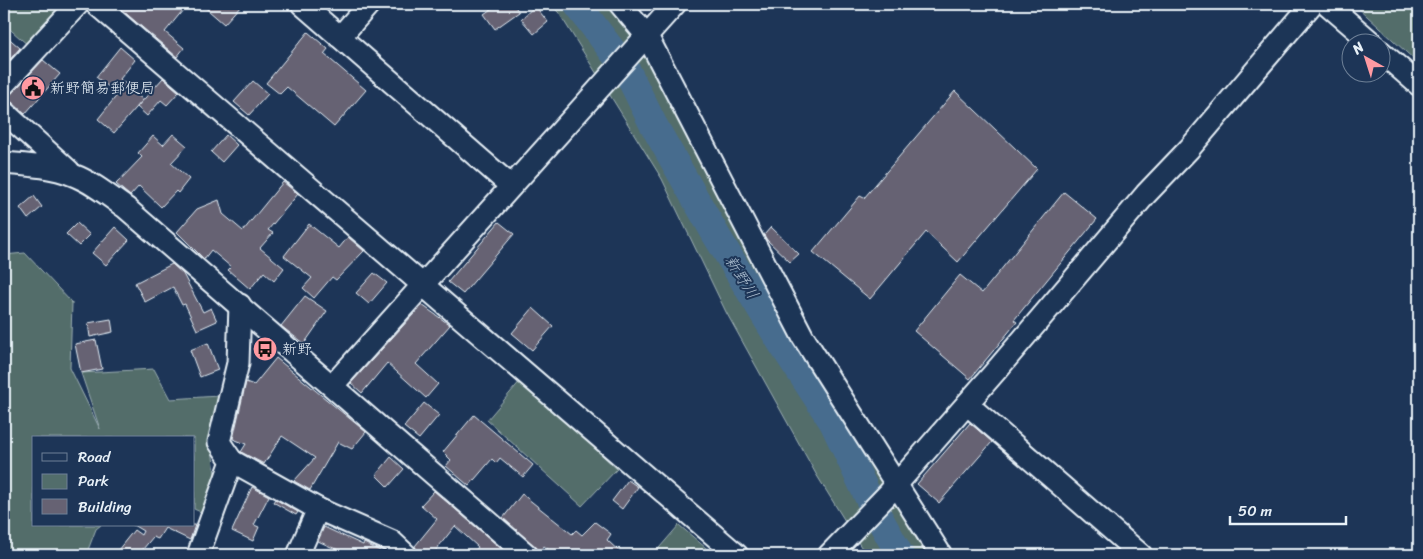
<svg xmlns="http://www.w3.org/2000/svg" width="1423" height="559" viewBox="0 0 1423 559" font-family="Sriracha,'Klee One',sans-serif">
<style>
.green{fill:#526d6b;stroke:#9dafb2}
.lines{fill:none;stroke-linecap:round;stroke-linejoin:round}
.river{stroke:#476c8e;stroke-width:28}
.building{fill:#666273;stroke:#e8f1f8}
.minor-casing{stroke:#e8f1f8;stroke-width:25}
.minor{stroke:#1d3557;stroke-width:21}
.labels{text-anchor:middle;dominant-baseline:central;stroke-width:4;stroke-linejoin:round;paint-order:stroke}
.poi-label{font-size:15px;fill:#e8f1f8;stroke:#1d3557;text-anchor:start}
.water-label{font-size:16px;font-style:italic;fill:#b0c2d3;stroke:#1d3557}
</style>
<rect width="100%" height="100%" fill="#1d3557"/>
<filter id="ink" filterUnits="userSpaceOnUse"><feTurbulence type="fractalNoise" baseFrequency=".02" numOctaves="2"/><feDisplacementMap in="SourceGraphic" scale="10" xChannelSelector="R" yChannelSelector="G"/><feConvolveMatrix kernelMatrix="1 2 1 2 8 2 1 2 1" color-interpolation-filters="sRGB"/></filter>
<g filter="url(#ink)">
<g class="green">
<polygon points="4,4 65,4 29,46 4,24"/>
<polygon points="550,4 619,4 836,400 926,555 866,555 816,474 726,312 662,179 559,13"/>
<polygon points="1354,4 1419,4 1419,64"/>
<polygon points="25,253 72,303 70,368 100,429 81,373 154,369 170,399 219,396 211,439 216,483 203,513 194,509 194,438 34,438 34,525 101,525 96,529 86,555 4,555 4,255"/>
<polygon points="521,380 617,469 582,506 487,420"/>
<polygon points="679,525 713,554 712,555 653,555"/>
</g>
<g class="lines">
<polyline class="river" points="577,4 626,69 653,124 716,235 782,344 833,422 872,505 900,555"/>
</g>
<g class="building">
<polygon points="115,4 188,4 165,32 184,48 177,57"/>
<polygon points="201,4 242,4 224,24"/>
<polygon points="498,4 513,4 519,12 495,29 484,14"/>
<polygon points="535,6 548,22 534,34 521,19"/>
<polygon points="308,32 328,49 324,54 366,90 334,127 287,87 280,94 266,83"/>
<polygon points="4,34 20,48 4,66"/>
<polygon points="120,47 135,60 120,79 143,100 114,133 98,119 118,94 96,77"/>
<polygon points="43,60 60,74 25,114 12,102 4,100 4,96 13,92"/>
<polygon points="163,78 179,92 167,105 161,100 147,116 137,107"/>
<polygon points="253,81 268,94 249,115 234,102"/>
<polygon points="955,91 1037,169 958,262 926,232 870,299 813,252 860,196 864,198"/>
<polygon points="173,134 187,146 171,163 189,179 178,193 176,191 161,207 139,186 130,196 116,184 142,157 138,153 153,136 163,145"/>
<polygon points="226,135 237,145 222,162 211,152"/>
<polygon points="283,182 298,194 268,230 273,233 260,248 284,268 274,281 264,272 250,289 228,270 231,267 211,250 204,259 177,232 197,209 219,200 223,214 243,231"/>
<polygon points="1064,192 1097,219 1014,320 1017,322 970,379 914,331 960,275 982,293"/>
<polygon points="34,196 42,207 28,219 20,208"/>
<polygon points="499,222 514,234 463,294 448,282"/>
<polygon points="77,223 90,235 79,246 66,234"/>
<polygon points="309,224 339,248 348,237 364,251 336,280 332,277 314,298 303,288 312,278 284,256"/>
<polygon points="115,227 129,240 106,265 92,253"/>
<polygon points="771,227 799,254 790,262 767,240 764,235"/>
<polygon points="172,264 183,274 203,312 211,308 217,321 197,330 185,304 182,305 173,287 145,302 135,283"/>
<polygon points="374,273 387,283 369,304 356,293"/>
<polygon points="305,296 327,311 304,344 281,326"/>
<polygon points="422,305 450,325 416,364 438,384 426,398 387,363 362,393 351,383"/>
<polygon points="533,308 553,326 532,350 512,333"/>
<polygon points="111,319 113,332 90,337 88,323"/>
<polygon points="96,340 102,369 81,373 75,344"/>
<polygon points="208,343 218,370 200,377 190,350"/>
<polygon points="276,358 366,432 352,449 338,442 310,490 294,481 315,458 282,436 264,464 241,452 246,444 233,439 246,382 254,385"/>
<polygon points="424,403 439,415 419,439 404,427"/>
<polygon points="474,415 533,465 523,477 500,458 496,463 492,459 469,486 446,466 451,460 443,452"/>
<polygon points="970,423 992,442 939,503 917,484"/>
<polygon points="391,457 404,469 388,487 376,475"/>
<polygon points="628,480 638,487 622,509 612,501"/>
<polygon points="252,487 269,496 254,525 259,527 253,541 232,531"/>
<polygon points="434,491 503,550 499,555 482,555 476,550 478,547 455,526 432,555 418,555 415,546 437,519 421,505"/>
<polygon points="522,494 572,534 576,530 582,535 595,522 611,534 607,540 623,555 556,555 544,546 540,551 503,518"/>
<polygon points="275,499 298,512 296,515 273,502"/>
<polygon points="133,525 195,525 190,540 165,528 158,539 153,537 138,555 114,555 134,530 141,535 143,531"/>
<polygon points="324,527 363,545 364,543 388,555 351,555 331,547 318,541"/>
</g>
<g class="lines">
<defs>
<g id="minor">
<polyline points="96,4 737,555"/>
<polyline points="302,4 511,186"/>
<polyline points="620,4 647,36 803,337 941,555"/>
<polyline points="1327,4 1371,42"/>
<polyline points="340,37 369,4"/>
<polyline points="1380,51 1419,85"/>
<polyline points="4,84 78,4"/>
<polyline points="4,112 69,171"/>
<path d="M4 163C27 165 51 166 73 175 92 182 109 196 126 208L527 555"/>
<polyline points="333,385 675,4"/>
<polyline points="967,404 1141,555"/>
<polyline points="232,461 318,509"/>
<polyline points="198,555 232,461 219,442 238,363 240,305"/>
<polyline points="298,555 318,509 391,541 406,555"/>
<polyline points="829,555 889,493 1000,366 1146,194 1189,149 1312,4"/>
</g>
</defs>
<use href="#minor" class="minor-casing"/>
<use href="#minor" class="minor"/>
</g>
</g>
<defs>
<symbol id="civic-disc" viewBox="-11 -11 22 22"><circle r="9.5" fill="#ff9aa2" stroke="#1d3557"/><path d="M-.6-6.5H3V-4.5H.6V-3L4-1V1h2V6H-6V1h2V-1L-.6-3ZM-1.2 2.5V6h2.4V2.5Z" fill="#111"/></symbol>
<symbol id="bus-disc" viewBox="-11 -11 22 22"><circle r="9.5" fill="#ff9aa2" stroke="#1d3557"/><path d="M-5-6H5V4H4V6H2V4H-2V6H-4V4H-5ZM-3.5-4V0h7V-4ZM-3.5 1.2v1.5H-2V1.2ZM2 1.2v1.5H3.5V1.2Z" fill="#111"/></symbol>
</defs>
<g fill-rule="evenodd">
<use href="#civic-disc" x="19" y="74" width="28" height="28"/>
<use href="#bus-disc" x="251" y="335" width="28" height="28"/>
</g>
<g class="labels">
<g class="poi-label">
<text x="50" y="88">新野簡易郵便局</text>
<text x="282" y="349">新野</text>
</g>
<g class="water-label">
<text transform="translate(742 277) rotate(58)">新野川</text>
</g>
</g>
<rect width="1423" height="559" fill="none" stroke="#1d3557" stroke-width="20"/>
<rect x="10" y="10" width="1403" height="539" fill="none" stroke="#e8f1f8" stroke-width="2" filter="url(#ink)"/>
<rect x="32" y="436" width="162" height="90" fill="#1d3557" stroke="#6e8097"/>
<rect x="42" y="453" width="25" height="8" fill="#1d3557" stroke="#6e8097"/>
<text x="78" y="462" font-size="15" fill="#e8f1f8">Road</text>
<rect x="42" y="474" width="25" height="15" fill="#526d6b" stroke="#6e8097"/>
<text x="78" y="486" font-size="15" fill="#e8f1f8">Park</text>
<rect x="42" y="499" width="25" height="15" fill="#666273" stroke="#6e8097"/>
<text x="78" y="512" font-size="15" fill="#e8f1f8">Building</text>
<g transform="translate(1366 58) rotate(321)"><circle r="24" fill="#1d3557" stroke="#6e8097"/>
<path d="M0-4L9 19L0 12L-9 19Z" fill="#ff9aa2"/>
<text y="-8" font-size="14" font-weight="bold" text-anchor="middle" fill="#e8f1f8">N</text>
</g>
<path d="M1230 516v8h116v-8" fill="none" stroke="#e8f1f8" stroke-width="2.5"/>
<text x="1238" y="516" font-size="15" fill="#e8f1f8" stroke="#1d3557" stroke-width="4" paint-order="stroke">50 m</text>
</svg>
